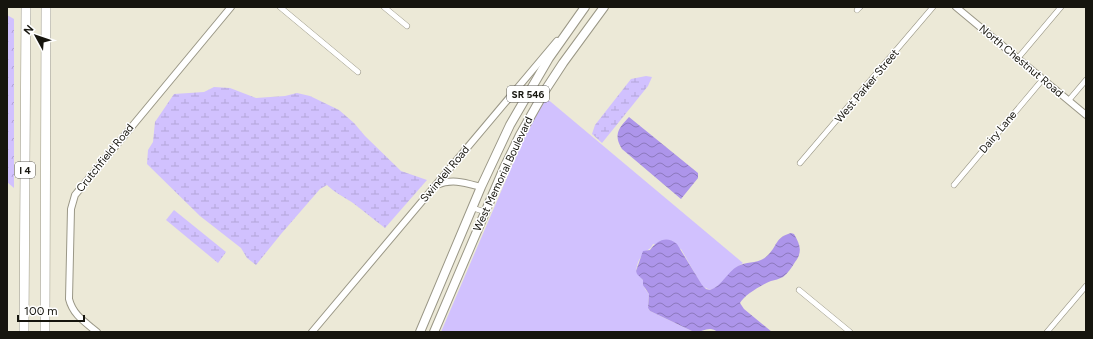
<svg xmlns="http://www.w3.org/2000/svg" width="1093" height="339" viewBox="0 0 1093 339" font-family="Figtree,sans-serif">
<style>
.grass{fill:#d1c1fe}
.forest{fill:url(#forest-crowns)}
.wetland{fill:url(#wetland-marsh)}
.water{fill:url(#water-waves)}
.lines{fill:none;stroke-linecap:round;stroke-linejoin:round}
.minor-casing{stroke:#9a9786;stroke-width:6}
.tertiary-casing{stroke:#9a9786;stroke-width:8}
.primary-casing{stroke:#9a9786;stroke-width:10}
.motorway-casing{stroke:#9a9786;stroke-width:10}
.minor{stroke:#fff;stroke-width:5}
.tertiary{stroke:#fff;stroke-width:6}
.primary{stroke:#fff;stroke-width:8}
.motorway{stroke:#fff;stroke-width:9}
.labels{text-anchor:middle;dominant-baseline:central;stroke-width:3;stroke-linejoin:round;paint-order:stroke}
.shield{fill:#fff;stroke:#5c5b56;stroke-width:1}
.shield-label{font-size:10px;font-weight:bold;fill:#16150e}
.street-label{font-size:11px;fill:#16150e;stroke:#fff}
</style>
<defs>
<pattern id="forest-crowns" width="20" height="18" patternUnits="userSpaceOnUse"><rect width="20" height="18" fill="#d1c1fe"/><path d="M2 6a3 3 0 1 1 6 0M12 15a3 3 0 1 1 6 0" fill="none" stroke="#b3a5d8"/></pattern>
<pattern id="wetland-marsh" width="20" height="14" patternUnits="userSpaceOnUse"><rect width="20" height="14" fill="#d1c1fe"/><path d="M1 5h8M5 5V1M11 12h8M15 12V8" fill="none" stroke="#b3a5d8"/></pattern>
<pattern id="water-waves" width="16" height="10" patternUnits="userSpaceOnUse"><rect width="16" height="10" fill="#ad95ea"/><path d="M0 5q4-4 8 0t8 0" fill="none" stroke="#8c78bc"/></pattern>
</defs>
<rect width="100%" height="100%" fill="#ece9d7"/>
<path class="grass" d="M545 97 743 263C730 270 723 286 710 290L702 286 681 249 653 244C650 250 648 249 644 253 639 258 637 264 636 271L643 280 645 289 649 294 648 308 650 311 694 332H441L526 133Z"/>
<polygon class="forest" points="7,15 14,19 14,188 7,182"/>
<g class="wetland">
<polygon points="646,76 652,77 648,86 602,143 592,134 595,125 631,79"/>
<path d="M214 87 230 88 256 98 285 96 297 93 310 96 339 110 354 123 365 136 401 171 427 180 385 228C374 220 364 211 353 203 344 197 334 192 327 185L320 189 281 234 256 265 247 258 241 248 200 216 147 164 148 150 153 142 155 122 174 94 204 92Z"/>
<polygon points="174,210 226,252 218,263 166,220"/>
</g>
<g class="water">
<path d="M629 117 698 173V178L681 199 622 149C613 134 619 128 629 117Z"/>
<path d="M791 233 794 234C800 244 803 252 795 262 792 267 788 273 783 277 779 279 775 280 771 281 763 284 744 295 740 303L744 309 772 332H718C709 325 704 332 694 332L650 311 648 308 649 294 643 285V280L637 274 636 271 643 251 650 250C657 241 666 235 677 244L702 285 706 289 710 290C722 286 727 272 738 266 746 261 759 264 767 256 778 246 774 238 791 233Z"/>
</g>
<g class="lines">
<defs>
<g id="minor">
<polyline points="280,7 358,72"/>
<polyline points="384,7 407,26"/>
<polyline points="857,10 860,7"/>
<polyline points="1018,58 1061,7"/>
<polyline points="1069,100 1086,80"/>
<polyline points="800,163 933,7"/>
<polyline points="954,185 1043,79"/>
<polyline points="473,208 485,212"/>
<polyline points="799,290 850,332"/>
<polyline points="1047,332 1086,286"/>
</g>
<g id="tertiary">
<polyline points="956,7 1086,115"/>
<path d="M437 185C452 178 466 183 481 187"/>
<path d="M97 332C85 322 73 315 69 299L71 209 75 195 231 7"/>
<polyline points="312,332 557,41"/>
</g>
<g id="primary">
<polyline points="420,332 481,187 510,125 549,58 585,7"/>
<polyline points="434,332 504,168 520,135 546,89 563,63 604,7"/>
</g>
<g id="motorway">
<polyline points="24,332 26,7"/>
<polyline points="45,332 46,7"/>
</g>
</defs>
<use href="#minor" class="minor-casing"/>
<use href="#tertiary" class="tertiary-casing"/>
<use href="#primary" class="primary-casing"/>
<use href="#motorway" class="motorway-casing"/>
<use href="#minor" class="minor"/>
<use href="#tertiary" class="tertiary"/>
<use href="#primary" class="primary"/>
<use href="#motorway" class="motorway"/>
</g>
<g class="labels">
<g class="shield">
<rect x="507" y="86" width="42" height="16" rx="3"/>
<rect x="15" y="162" width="20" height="16" rx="3"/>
</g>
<g class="shield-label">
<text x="528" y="94">SR 546</text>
<text x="25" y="170">I 4</text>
</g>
<g class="street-label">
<text transform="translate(1021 61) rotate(40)">North Chestnut Road</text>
<text transform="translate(867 86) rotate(-50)">West Parker Street</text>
<text transform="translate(998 132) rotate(-50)">Dairy Lane</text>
<text transform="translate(105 158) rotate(-51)">Crutchfield Road</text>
<text transform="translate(445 174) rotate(-50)">Swindell Road</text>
<text transform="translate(503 174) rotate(-65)">West Memorial Boulevard</text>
</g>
</g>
<rect width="1093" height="339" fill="none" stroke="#16150e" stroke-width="16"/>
<g transform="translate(36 36) rotate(310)" stroke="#ffffff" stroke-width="3" paint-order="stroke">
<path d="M0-3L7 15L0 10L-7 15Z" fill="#16150e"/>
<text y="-6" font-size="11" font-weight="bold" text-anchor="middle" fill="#16150e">N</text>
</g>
<path d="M18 315v6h66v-6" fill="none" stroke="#16150e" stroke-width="2"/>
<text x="24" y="315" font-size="12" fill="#16150e" stroke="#ffffff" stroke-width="3" paint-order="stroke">100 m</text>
</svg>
